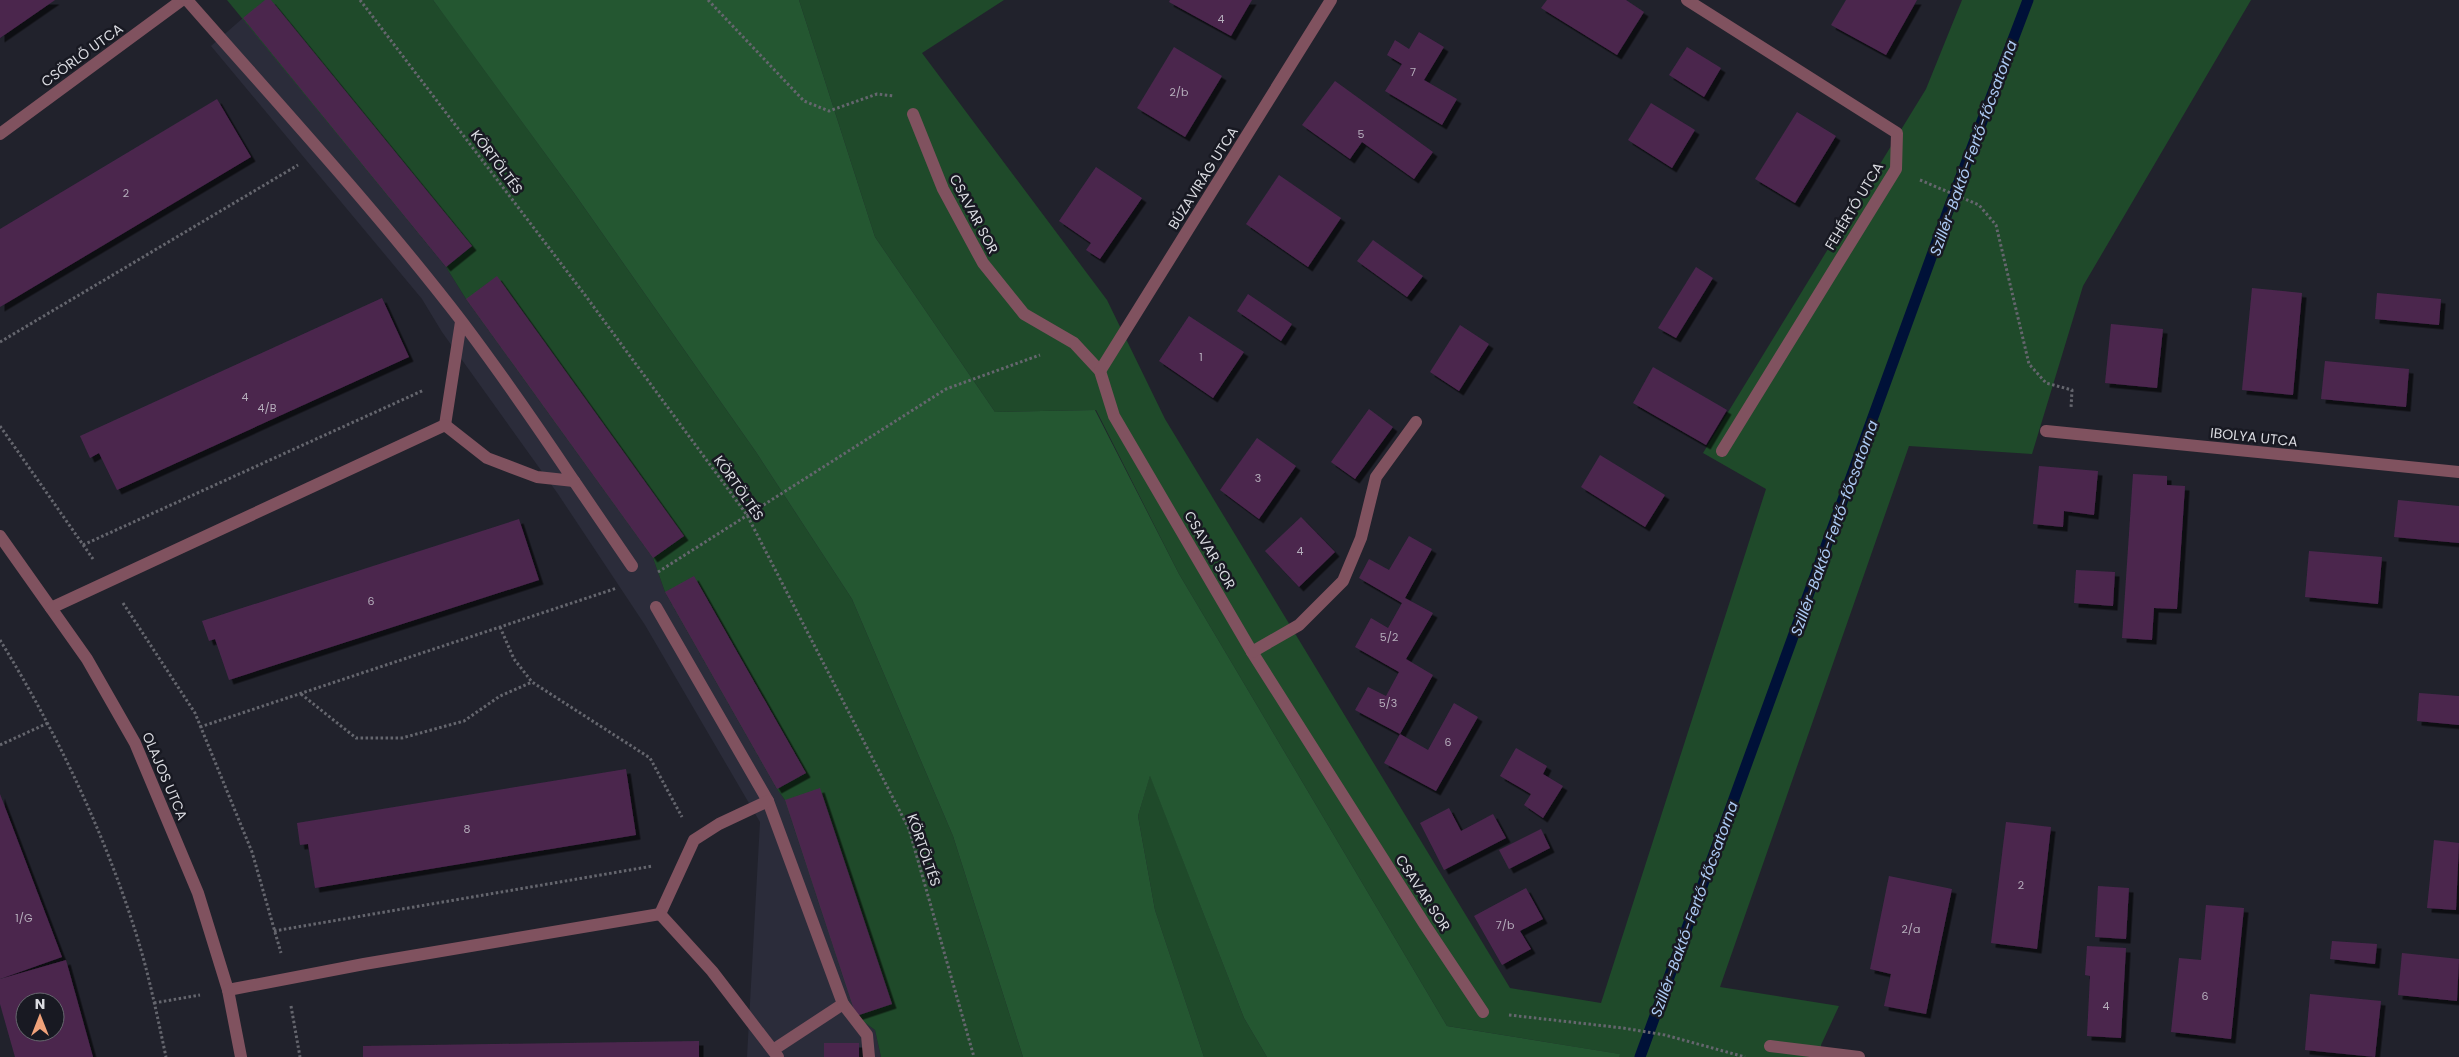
<svg xmlns="http://www.w3.org/2000/svg" width="2459" height="1057" viewBox="0 0 2459 1057" font-family="Poppins,sans-serif">
<style>
.built{fill:#2b2c3a}
.green{fill:#1f4a2a}
.forest{fill:#245731}
.lines{fill:none;stroke-linecap:round;stroke-linejoin:round}
.stream{stroke:#001138;stroke-width:11}
.building{fill:#4b264e;fill-rule:evenodd;filter:url(#shadow)}
.path{stroke:#65666e;stroke-width:3;stroke-dasharray:2.5 2.5;stroke-linecap:butt}
.minor{stroke:#80525f;stroke-width:12}
.labels{text-anchor:middle;dominant-baseline:central;stroke-width:5;stroke-linejoin:round;paint-order:stroke}
.number-label{font-size:11px;fill:#b6aebc}
.street-label{font-size:14px;fill:#dadbe1;stroke:#181922}
.water-label{font-size:15px;font-style:italic;fill:#acc9f3;stroke:#181922}
</style>
<defs>
<filter id="shadow"><feDropShadow dx="4.5" dy="4.5" stdDeviation="0" flood-color="#0009"/></filter>
</defs>
<rect width="100%" height="100%" fill="#21222c"/>
<polygon class="built" points="243,18 446,267 466,299 653,558 665,592 777,789 785,800 856,1016 875,1030 881,1057 747,1057 760,822 645,625 558,494 442,332 422,299 211,46"/>
<g class="green">
<polygon points="227,0 433,0 442,12 574,193 756,452 852,599 953,836 1023,1057 881,1057 875,1030 856,1016 785,800 777,789 665,592 653,558 466,299 446,267"/>
<polygon points="799,0 1004,0 922,53 1107,300 1165,419 1510,988 1601,1003 1766,489 1703,453 1926,89 1962,0 2251,0 2083,286 2032,454 1909,446 1720,987 1839,1006 1821,1045 1821,1057 1619,1057 1619,1054 1447,1026 1179,574 1096,410 995,412 875,237"/>
<polygon points="1150,775 1244,1018 1267,1057 1204,1057 1155,910 1138,816"/>
</g>
<polygon class="forest" points="433,0 799,0 875,237 995,412 1095,410 1179,574 1447,1026 1620,1054 1619,1057 1267,1057 1244,1018 1150,776 1138,816 1155,910 1204,1057 1023,1057 953,836 852,599 756,452 574,193"/>
<g class="lines">
<polyline class="stream" points="1640,1057 1948,211 2028,0"/>
</g>
<g class="building">
<polygon points="0,0 55,0 0,38"/>
<polygon points="265,0 271,0 472,246 446,267 243,18"/>
<polygon points="1170,0 1252,0 1231,36 1169,2"/>
<polygon points="1547,0 1626,0 1644,12 1617,55 1541,8"/>
<polygon points="1846,0 1917,0 1886,55 1831,25"/>
<polygon points="1419,32 1444,47 1424,80 1457,99 1442,125 1385,91 1402,64 1387,55 1395,40 1409,49"/>
<polygon points="1174,47 1222,76 1185,137 1137,108"/>
<polygon points="1687,47 1721,68 1704,97 1669,75"/>
<polygon points="1335,81 1433,152 1414,179 1362,142 1350,159 1302,125"/>
<polygon points="217,99 251,157 0,307 0,229"/>
<polygon points="1651,103 1695,130 1672,168 1628,140"/>
<polygon points="1797,112 1836,136 1795,203 1755,179"/>
<polygon points="1096,167 1142,198 1100,259 1086,250 1091,243 1059,221"/>
<polygon points="1279,175 1341,218 1308,267 1246,224"/>
<polygon points="1373,240 1423,276 1407,297 1357,261"/>
<polygon points="1696,267 1713,278 1676,338 1658,328"/>
<polygon points="497,276 684,536 653,558 466,299"/>
<polygon points="2252,288 2302,293 2293,395 2242,390"/>
<polygon points="2377,293 2441,299 2439,325 2375,319"/>
<polygon points="1248,294 1292,324 1281,341 1237,311"/>
<polygon points="382,298 409,357 117,490 99,453 90,458 80,436"/>
<polygon points="1189,316 1244,352 1213,398 1159,361"/>
<polygon points="2111,324 2163,329 2157,388 2105,383"/>
<polygon points="1460,325 1489,344 1459,391 1430,372"/>
<polygon points="2325,361 2409,369 2406,407 2321,399"/>
<polygon points="1653,367 1727,410 1706,445 1633,403"/>
<polygon points="1369,409 1393,427 1355,479 1331,462"/>
<polygon points="1257,438 1296,466 1259,519 1220,490"/>
<polygon points="1600,455 1665,495 1645,527 1581,487"/>
<polygon points="2039,466 2098,471 2094,515 2064,511 2063,527 2033,524"/>
<polygon points="2133,474 2167,476 2167,485 2185,486 2177,609 2154,608 2152,640 2122,638"/>
<polygon points="2398,500 2459,506 2459,543 2394,537"/>
<polygon points="1301,517 1335,552 1299,587 1265,551"/>
<polygon points="519,519 539,580 229,680 215,639 209,641 202,621"/>
<polygon points="1409,536 1432,549 1405,598 1433,613 1406,659 1433,675 1400,734 1355,710 1368,687 1386,696 1399,672 1355,647 1371,618 1388,628 1402,603 1359,578 1369,559 1389,570"/>
<polygon points="2309,551 2382,557 2378,604 2305,597"/>
<polygon points="2076,570 2115,572 2113,606 2074,603"/>
<polygon points="694,576 806,773 777,789 665,592"/>
<polygon points="2419,693 2459,696 2459,725 2417,721"/>
<polygon points="1454,703 1478,717 1436,791 1384,763 1400,734 1428,750"/>
<polygon points="1516,748 1547,766 1543,774 1563,786 1543,818 1524,805 1531,794 1500,776"/>
<polygon points="626,769 636,835 315,888 308,844 300,845 297,823"/>
<polygon points="820,788 892,1004 856,1016 785,800"/>
<polygon points="0,794 62,957 0,979"/>
<polygon points="1449,808 1461,831 1493,814 1506,838 1444,870 1420,823"/>
<polygon points="2006,822 2051,827 2037,949 1991,943"/>
<polygon points="1541,829 1550,848 1509,869 1499,850"/>
<polygon points="2434,840 2459,843 2456,910 2427,908"/>
<polygon points="1889,876 1952,889 1926,1014 1884,1006 1891,974 1870,969"/>
<polygon points="2098,886 2129,888 2126,939 2095,937"/>
<polygon points="1526,888 1543,919 1520,931 1531,949 1502,965 1474,916"/>
<polygon points="2206,905 2244,908 2231,1039 2171,1032 2179,958 2201,960"/>
<polygon points="2332,941 2377,944 2375,964 2330,959"/>
<polygon points="2087,946 2126,948 2121,1038 2087,1036 2090,976 2085,975"/>
<polygon points="2402,953 2459,959 2457,1001 2398,995"/>
<path d="M66 960 93 1057H15L0 1004V979ZM25 1002H55V1032H25Z"/>
<polygon points="2310,994 2381,1001 2375,1057 2305,1050"/>
<polygon points="699,1041 699,1057 363,1057 363,1046"/>
<rect x="824" y="1043" width="35" height="14"/>
</g>
<g class="lines">
<g class="path">
<polyline points="360,0 585,295 747,515 909,829 974,1057"/>
<polyline points="708,0 804,101 829,111 877,94 894,96"/>
<polyline points="1920,180 1979,205 1996,225 2029,364 2046,383 2072,390 2071,408"/>
<polyline points="0,342 298,165"/>
<polyline points="0,426 93,559"/>
<polyline points="83,545 424,390"/>
<polyline points="658,572 946,389 1040,355"/>
<polyline points="123,603 195,713 252,852 281,953"/>
<polyline points="500,627 514,659 532,682 650,758 682,817"/>
<path d="M0 640C59 736 112 848 143 957 152 990 159 1024 166 1057"/>
<polyline points="301,694 356,738 402,738 464,721 500,696 532,682"/>
<polyline points="200,727 617,588"/>
<polyline points="0,745 48,723"/>
<polyline points="274,931 653,866"/>
<polyline points="154,1003 200,995"/>
<polyline points="291,1006 300,1057"/>
<polyline points="1509,1015 1623,1028 1665,1035 1745,1057"/>
</g>
<g class="minor">
<polyline points="1687,0 1897,133 1896,169 1722,451"/>
<polyline points="913,114 943,189 983,263 1024,314 1074,343 1100,371 1114,416 1252,652 1425,925 1483,1012"/>
<polyline points="0,134 182,0"/>
<polyline points="1100,371 1331,0"/>
<polyline points="445,425 461,322"/>
<polyline points="2046,431 2459,472"/>
<polyline points="574,481 632,566"/>
<polyline points="0,536 87,659 135,743 198,893 228,990 241,1057"/>
<polyline points="656,607 768,801 843,1004 773,1050"/>
<path d="M51 608 445 425 487 458 537 477 574 481C538 427 502 375 463 323 377 211 280 106 187 0"/>
<polyline points="1252,652 1299,625 1343,581 1361,538 1376,477 1416,422"/>
<polyline points="660,914 694,840 719,824 768,801"/>
<polyline points="228,990 364,964 660,914 712,971 778,1057"/>
<polyline points="843,1004 867,1035 869,1057"/>
<polyline points="1770,1046 1859,1057"/>
</g>
</g>
<g class="labels">
<g class="number-label">
<text x="1221" y="19">4</text>
<text x="1413" y="72">7</text>
<text x="1179" y="92">2/b</text>
<text x="1361" y="134">5</text>
<text x="126" y="193">2</text>
<text x="1201" y="357">1</text>
<text x="245" y="397">4</text>
<text x="267" y="408">4/B</text>
<text x="1258" y="478">3</text>
<text x="1300" y="551">4</text>
<text x="371" y="601">6</text>
<text x="1389" y="637">5/2</text>
<text x="1388" y="703">5/3</text>
<text x="1448" y="742">6</text>
<text x="467" y="829">8</text>
<text x="2021" y="885">2</text>
<text x="24" y="918">1/G</text>
<text x="1505" y="925">7/b</text>
<text x="1911" y="929">2/a</text>
<text x="2205" y="996">6</text>
<text x="2106" y="1006">4</text>
</g>
<g class="street-label">
<text transform="translate(82 55) rotate(-36)">CSÖRLŐ UTCA</text>
<text transform="translate(497 162) rotate(53)">KÖRTÖLTÉS</text>
<text transform="translate(1203 178) rotate(-58)">BÚZAVIRÁG UTCA</text>
<text transform="translate(1854 206) rotate(-59)">FEHÉRTÓ UTCA</text>
<text transform="translate(974 214) rotate(62)">CSAVAR SOR</text>
<text transform="translate(2254 437) rotate(6)">IBOLYA UTCA</text>
<text transform="translate(739 488) rotate(55)">KÖRTÖLTÉS</text>
<text transform="translate(1210 550) rotate(60)">CSAVAR SOR</text>
<text transform="translate(165 776) rotate(67)">OLAJOS UTCA</text>
<text transform="translate(924 850) rotate(71)">KÖRTÖLTÉS</text>
<text transform="translate(1423 893) rotate(57)">CSAVAR SOR</text>
</g>
<g class="water-label">
<text transform="translate(1973 148) rotate(-70)">Szillér-Baktó-Fertő-főcsatorna</text>
<text transform="translate(1834 528) rotate(-70)">Szillér-Baktó-Fertő-főcsatorna</text>
<text transform="translate(1694 909) rotate(-70)">Szillér-Baktó-Fertő-főcsatorna</text>
</g>
</g>
<g transform="translate(40 1017)"><circle r="24" fill="#181922" stroke="#66676e"/>
<path d="M0-4L9 19L0 12L-9 19Z" fill="#f0a27a"/>
<text y="-8" font-size="14" font-weight="bold" text-anchor="middle" fill="#dadbe1">N</text>
</g>
</svg>
